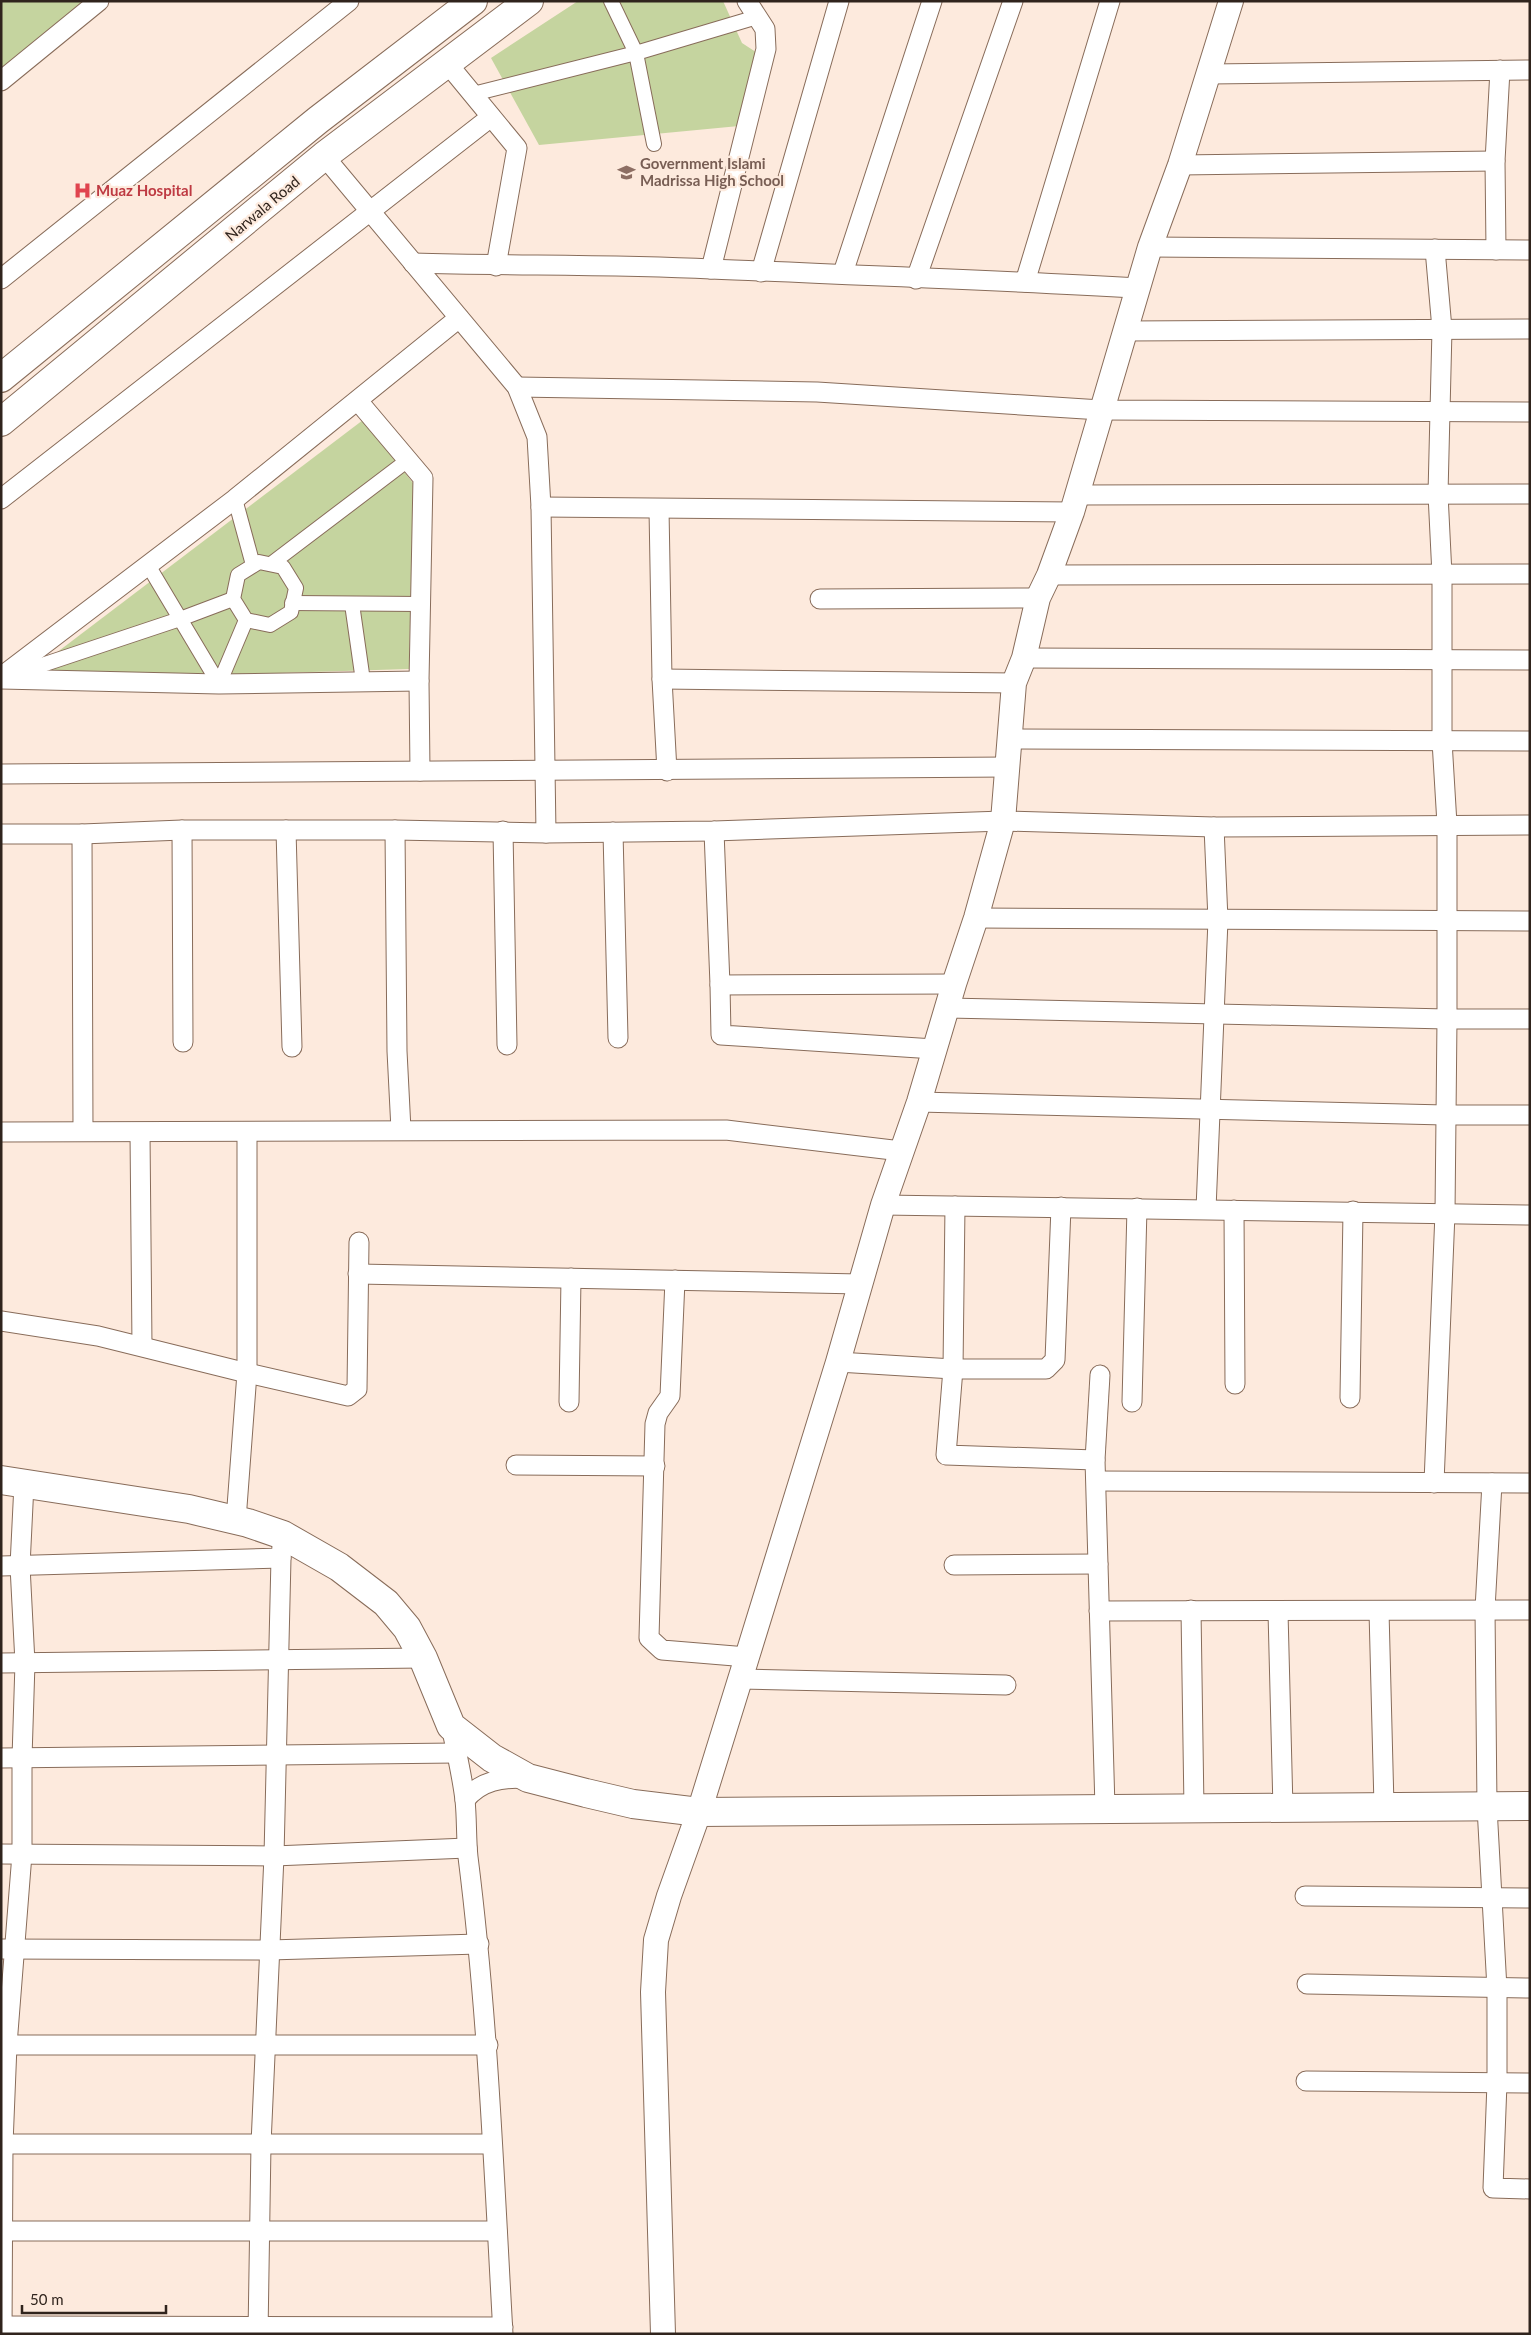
<svg xmlns="http://www.w3.org/2000/svg" width="1531" height="2335" viewBox="0 0 1531 2335" font-family="Lato,sans-serif">
<style>
.green{fill:#c5d49f}
.lines{fill:none;stroke-linecap:round;stroke-linejoin:round}
.pedestrian-casing{stroke:#886c5a;stroke-width:16}
.minor-casing{stroke:#886c5a;stroke-width:21}
.tertiary-casing{stroke:#886c5a;stroke-width:26}
.secondary-casing{stroke:#886c5a;stroke-width:30}
.primary-casing{stroke:#886c5a;stroke-width:30}
.pedestrian{stroke:#fff;stroke-width:14}
.minor{stroke:#fff;stroke-width:19}
.tertiary{stroke:#fff;stroke-width:24}
.secondary{stroke:#fff;stroke-width:28}
.primary{stroke:#fff;stroke-width:28}
.labels{text-anchor:middle;dominant-baseline:central;stroke-width:4.5;stroke-linejoin:round;paint-order:stroke}
.education-label{font-size:15px;font-weight:bold;fill:#785e54;stroke:#fdeadd;text-anchor:start}
.health-label{font-size:15px;font-weight:bold;fill:#be3a42;stroke:#fdeadd;text-anchor:start}
.street-label{font-size:15px;fill:#30241d;stroke:#fdeadd}
</style>
<rect width="100%" height="100%" fill="#fdeadd"/>
<g class="green">
<polygon points="1,1 110,1 1,89"/>
<polygon points="578,1 723,1 742,43 762,56 739,126 539,145 491,58"/>
<polygon points="363,420 413,483 409,669 42,680 39,666"/>
</g>
<g class="lines">
<defs>
<g id="pedestrian">
<polyline points="611,1 636,53 654,144"/>
<polyline points="473,94 636,53 757,17"/>
<polyline points="235,499 253,565"/>
<polygon points="259,562 283,567 296,588 291,612 270,625 246,620 233,599 238,575"/>
<polyline points="271,564 408,460"/>
<polyline points="148,565 219,684 246,620"/>
<polyline points="292,603 420,604"/>
<polyline points="352,604 363,681"/>
<polyline points="9,676 180,619 233,599"/>
</g>
<g id="minor">
<polyline points="447,63 517,148 496,266"/>
<polyline points="1210,74 1530,70"/>
<polyline points="1,81 99,1"/>
<polyline points="324,156 517,387 537,437 541,507 546,833"/>
<polyline points="1180,165 1495,161"/>
<polyline points="1150,247 1530,250"/>
<polyline points="1496,250 1495,161 1500,70"/>
<path d="M413 263C512 266 612 264 711 269 853 275 996 280 1138 288"/>
<polyline points="711,269 766,49 765,29 747,1"/>
<polyline points="761,272 839,1"/>
<polyline points="843,273 932,1"/>
<polyline points="1,279 349,1"/>
<polyline points="916,279 1013,1"/>
<polyline points="1025,282 1110,1"/>
<polyline points="1125,331 1530,329"/>
<polyline points="517,387 817,392 1101,410 1530,412"/>
<polyline points="358,401 423,478 419,681 420,771"/>
<polyline points="1077,495 1530,494"/>
<polyline points="1,499 491,117"/>
<polyline points="541,507 1072,512"/>
<polyline points="659,509 662,679 667,771"/>
<polyline points="1049,575 1530,574"/>
<polyline points="820,599 1038,598"/>
<polyline points="1024,658 1530,660"/>
<polyline points="1,677 235,499 459,318"/>
<polyline points="1,679 219,684 419,681"/>
<polyline points="662,679 1014,683"/>
<polyline points="1010,739 1530,741"/>
<polyline points="1,774 1008,767"/>
<polyline points="182,830 183,1042"/>
<polyline points="286,830 292,1047"/>
<polyline points="395,830 397,1051 401,1130"/>
<polyline points="503,831 507,1045"/>
<polyline points="714,831 720,985 954,984"/>
<polyline points="613,832 618,1038"/>
<polyline points="1,834 82,834 182,830 395,830 546,833 714,831 1003,821 1214,827 1530,825"/>
<polyline points="82,834 83,1131"/>
<polyline points="976,918 1530,921"/>
<polyline points="720,985 721,1035 934,1049"/>
<polyline points="948,1008 1447,1019 1530,1019"/>
<polyline points="919,1102 1445,1115 1530,1115"/>
<polyline points="1,1132 726,1130 901,1151"/>
<polyline points="140,1133 142,1346"/>
<polyline points="883,1205 1530,1215"/>
<polyline points="955,1206 953,1369 946,1455 1095,1460 1105,1808"/>
<polyline points="1206,1209 1218,920 1214,827"/>
<polyline points="1234,1210 1235,1384"/>
<polyline points="358,1274 860,1284"/>
<polyline points="675,1280 670,1396 658,1413 655,1424 649,1638 662,1650 747,1657"/>
<polyline points="1,1321 98,1336 247,1373 348,1396 357,1389 359,1242"/>
<polyline points="838,1362 953,1369 1046,1369 1055,1360 1061,1207"/>
<polyline points="1350,1398 1353,1211"/>
<polyline points="569,1402 571,1278"/>
<polyline points="1132,1402 1137,1208"/>
<polyline points="1095,1460 1100,1375"/>
<polyline points="516,1465 655,1466"/>
<polyline points="1097,1481 1530,1483"/>
<polyline points="1434,1483 1445,1213 1447,1019 1447,824 1442,741 1442,575 1438,494 1442,329 1435,249"/>
<polyline points="1492,1483 1485,1609 1487,1807 1497,1989 1497,2083 1493,2188 1530,2189"/>
<polyline points="236,1520 247,1373 247,1132"/>
<polyline points="954,1565 1098,1564"/>
<polyline points="1,1566 281,1558 282,1546"/>
<polyline points="1191,1610 1194,1809"/>
<polyline points="1099,1611 1530,1610"/>
<polyline points="1379,1611 1384,1806"/>
<polyline points="1278,1612 1283,1809"/>
<polyline points="1,1663 423,1658"/>
<polyline points="740,1679 1006,1685"/>
<path d="M451 1726C456 1750 462 1775 465 1800 467 1819 466 1838 468 1857 488 2015 494 2175 503 2334"/>
<polyline points="1,1758 456,1753"/>
<path d="M465 1800C481 1780 502 1778 526 1778"/>
<polyline points="1,1854 274,1856 467,1848"/>
<polyline points="1305,1896 1530,1898"/>
<polyline points="2,1949 269,1950 479,1944"/>
<polyline points="1307,1984 1530,1988"/>
<polyline points="1,2045 488,2045"/>
<polyline points="1306,2081 1530,2083"/>
<polyline points="1,2144 491,2144"/>
<polyline points="1,2231 497,2231"/>
<polyline points="1,2326 503,2327"/>
<polyline points="2,2334 3,2144 7,2045 22,1854 22,1758 25,1663 20,1566 24,1484"/>
<polyline points="258,2334 261,2144 274,1856 281,1558"/>
</g>
<polyline id="tertiary" points="663,2334 653,1992 656,1940 669,1896 699,1812 747,1657 838,1362 883,1205 919,1102 954,984 976,918 1003,821 1014,683 1024,658 1038,598 1049,575 1072,512 1150,247 1180,165 1231,1"/>
<polyline id="secondary" points="1,1480 189,1509 248,1523 283,1535 339,1567 386,1603 407,1628 423,1658 451,1726 492,1758 528,1778 586,1793 633,1804 699,1812 1530,1806"/>
<g id="primary">
<polyline points="1,378 318,120 473,1"/>
<polyline points="1,422 324,156 529,1"/>
</g>
</defs>
<use href="#pedestrian" class="pedestrian-casing"/>
<use href="#minor" class="minor-casing"/>
<use href="#tertiary" class="tertiary-casing"/>
<use href="#secondary" class="secondary-casing"/>
<use href="#primary" class="primary-casing"/>
<use href="#pedestrian" class="pedestrian"/>
<use href="#minor" class="minor"/>
<use href="#tertiary" class="tertiary"/>
<use href="#secondary" class="secondary"/>
<use href="#primary" class="primary"/>
</g>
<defs>
<symbol id="school-bare" viewBox="-9 -9 18 18"><path d="M0-5L7-2L0 1L-7-2ZM-4 1L0 2.5L4 1V4Q0 6-4 4Z" fill="#8d6e63" stroke="#fdeadd" stroke-width="2.5" paint-order="stroke"/></symbol>
<symbol id="hospital-bare" viewBox="-9 -9 18 18"><path d="M-5-5h3v3.5h4V-5h3V5h-3V1.5h-4V5h-3Z" fill="#e0444e" stroke="#fdeadd" stroke-width="2.5" paint-order="stroke"/></symbol>
</defs>
<g fill-rule="evenodd">
<use href="#school-bare" x="614" y="160" width="25" height="25"/>
<use href="#hospital-bare" x="70" y="178" width="25" height="25"/>
</g>
<g class="labels">
<g class="education-label">
<text x="640" y="163">Government Islami<tspan x="640" dy="17">Madrissa High School</tspan></text>
</g>
<g class="health-label">
<text x="96" y="190">Muaz Hospital</text>
</g>
<g class="street-label">
<text transform="translate(262 208) rotate(-40)">Narwala Road</text>
</g>
</g>
<rect width="1531" height="2335" fill="none" stroke="#30241d" stroke-width="5"/>
<path d="M22 2305v8h144v-8" fill="none" stroke="#30241d" stroke-width="2.5"/>
<text x="30" y="2305" font-size="15" fill="#30241d" stroke="#fdeadd" stroke-width="4" paint-order="stroke">50 m</text>
</svg>
